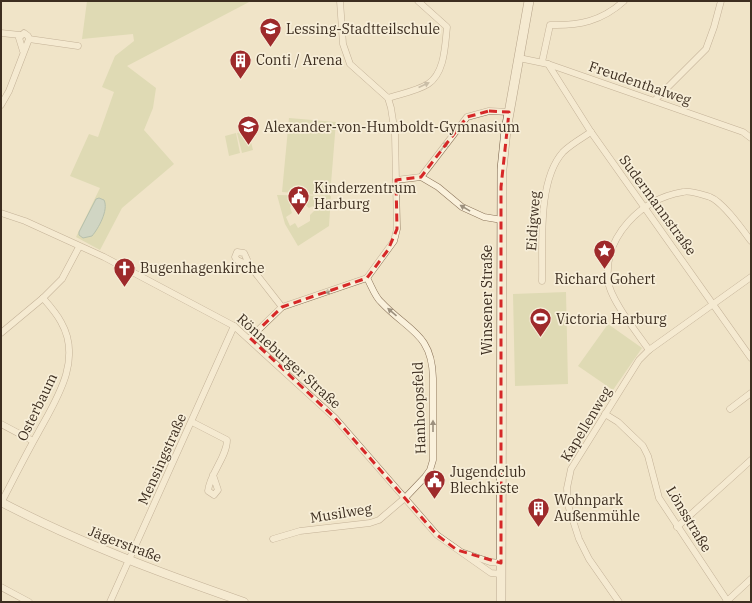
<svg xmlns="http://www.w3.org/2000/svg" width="752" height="603" viewBox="0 0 752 603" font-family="'IBM Plex Serif',serif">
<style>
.green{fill:#c9cf9b;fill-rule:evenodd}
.water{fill:#a9c4bc;stroke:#6f938a}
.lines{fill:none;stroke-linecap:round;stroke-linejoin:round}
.minor-casing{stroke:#8d765c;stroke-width:7}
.tertiary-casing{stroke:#8d765c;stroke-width:9}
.secondary-casing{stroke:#6f573f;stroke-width:10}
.minor{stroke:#faf1dc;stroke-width:6}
.tertiary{stroke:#faf1dc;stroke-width:8}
.secondary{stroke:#faf1dc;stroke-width:9}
.oneway{fill:#9c907e}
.marked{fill:none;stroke:#d62828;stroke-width:3;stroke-dasharray:8 5;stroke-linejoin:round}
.labels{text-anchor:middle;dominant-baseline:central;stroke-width:3.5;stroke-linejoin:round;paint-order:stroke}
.poi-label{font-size:14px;fill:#3d2e20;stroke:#f7eed8;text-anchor:start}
.street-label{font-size:14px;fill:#3d2e20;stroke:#f7eed8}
</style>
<rect width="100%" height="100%" fill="#f0e4c8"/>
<g class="green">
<polygon points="87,1 251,1 127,66 156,88 153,108 144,130 174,164 122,208 100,250 76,237 100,188 70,176 89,134 98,137 114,92 102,87 115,56 134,41 133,34 82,39"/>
<polygon points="289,118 336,122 330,196 282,192"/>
<polygon points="248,130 253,150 242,153 237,133"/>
<polygon points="236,133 240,153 229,156 225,136"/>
<path d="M277 195 331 196 329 226 298 246 285 224ZM296 203 298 206 303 203 309 208 313 206 315 210 310 215V221L298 228 295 223 290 226 286 217 292 213 290 207Z"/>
<polygon points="566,292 568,384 515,386 513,294"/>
<polygon points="608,324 642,348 613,390 578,366"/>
</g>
<path class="water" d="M99 198 104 200C109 210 98 229 92 236L83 238 79 235V232L96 199Z"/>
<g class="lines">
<defs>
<g id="minor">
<polyline points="340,1 343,44 350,64 388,98 391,108 395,134 397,229 394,241 367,278"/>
<polyline points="1,33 20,35"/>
<polyline points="29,39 78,46"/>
<polyline points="519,58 548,64 743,132 751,138"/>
<path d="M542 62 550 25C579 26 602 21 624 1"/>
<polyline points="548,64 591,132 751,358"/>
<path d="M388 98C400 94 417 91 428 84 445 73 445 45 447 27L418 1"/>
<polyline points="655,100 706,49 714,27 721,1"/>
<polyline points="1,105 9,91 29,39 28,36 24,33 19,38 23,51"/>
<polyline points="421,177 467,117 489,111 509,112"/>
<polyline points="396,180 421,177 438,187 462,207 484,217 502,220"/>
<polyline points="1,213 25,221 104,257 234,326 335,418 437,535 491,573 501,574"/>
<polyline points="250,266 237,260 235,257 237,252 244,253 250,266 282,307"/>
<path d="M542 281C543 244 537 181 563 152 571 144 582 138 591 132"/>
<polyline points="1,333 43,298 62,279 79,247"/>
<polyline points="250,338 282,307 367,278"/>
<path d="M649 350C638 334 609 298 608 280 604 236 641 199 683 192 690 190 703 195 710 197 723 202 742 229 751 241"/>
<polyline points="730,409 751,393"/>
<polyline points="605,414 618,422 643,446 648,456 659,498 728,602"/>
<path d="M192 422 227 440C227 457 210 473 208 491L214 495 218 490 213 475"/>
<polyline points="1,424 33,441"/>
<path d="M1 503C13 480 25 456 38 433 56 400 83 360 61 322 57 314 50 306 43 298"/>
<polyline points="677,527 751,460"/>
<path d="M273 539 300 531 370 523 379 520 406 497 425 477 430 470 433 460V378C432 333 408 331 381 302 375 297 371 285 367 278"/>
<polyline points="464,553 490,562 501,563"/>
<polyline points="1,587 29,602"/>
<polyline points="110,602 234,326"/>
<polyline points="619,602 589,559 579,539 568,505 567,488 571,469 639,360 649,350 751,277"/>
<polyline points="726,602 751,579"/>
</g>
<path id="tertiary" d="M1 502C79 543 161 573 244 602"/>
<polyline id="secondary" points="501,602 502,169 506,130 529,1"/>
</defs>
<use href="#minor" class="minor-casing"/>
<use href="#tertiary" class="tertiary-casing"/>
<use href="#secondary" class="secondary-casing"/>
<use href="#minor" class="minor"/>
<use href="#tertiary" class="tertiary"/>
<use href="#secondary" class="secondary"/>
</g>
<defs><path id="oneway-solid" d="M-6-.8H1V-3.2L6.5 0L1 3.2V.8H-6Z"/></defs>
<g class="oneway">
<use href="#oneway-solid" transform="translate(424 85) rotate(-25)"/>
<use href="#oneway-solid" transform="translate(444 146) rotate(-53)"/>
<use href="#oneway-solid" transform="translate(465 208) rotate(-149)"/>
<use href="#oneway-solid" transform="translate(330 291) rotate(162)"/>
<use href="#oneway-solid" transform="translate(392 312) rotate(-139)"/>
<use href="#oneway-solid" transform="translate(433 426) rotate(-90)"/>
</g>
<path d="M0 0H752V603H0ZM489 111 509 112 501 187V563L457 550 437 535 335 418 250 338 282 307 367 278 388 250 397 229 396 180 421 177 467 117Z" fill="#f0e4c8" fill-opacity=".55" fill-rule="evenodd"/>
<path class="marked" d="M489 111 509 112 501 187V563L457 550 437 535 335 418 250 338 282 307 367 278 388 250 397 229 396 180 421 177 467 117Z"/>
<defs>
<symbol id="school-pin" viewBox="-11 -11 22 30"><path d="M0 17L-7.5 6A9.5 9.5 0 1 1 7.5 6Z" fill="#9e2a2b" stroke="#f7eed8"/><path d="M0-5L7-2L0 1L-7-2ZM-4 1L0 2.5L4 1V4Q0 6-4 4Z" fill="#fff"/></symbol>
<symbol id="building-pin" viewBox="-11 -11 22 30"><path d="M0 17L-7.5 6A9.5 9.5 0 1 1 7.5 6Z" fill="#9e2a2b" stroke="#f7eed8"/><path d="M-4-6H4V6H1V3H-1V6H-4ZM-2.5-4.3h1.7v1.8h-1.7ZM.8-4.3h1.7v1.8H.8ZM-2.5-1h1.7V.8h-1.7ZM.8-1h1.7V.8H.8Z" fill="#fff"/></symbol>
<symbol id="civic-pin" viewBox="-11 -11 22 30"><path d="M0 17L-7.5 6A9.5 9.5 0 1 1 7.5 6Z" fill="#9e2a2b" stroke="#f7eed8"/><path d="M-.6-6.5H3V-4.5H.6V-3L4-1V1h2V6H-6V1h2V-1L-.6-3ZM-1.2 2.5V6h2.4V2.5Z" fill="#fff"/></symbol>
<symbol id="sight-pin" viewBox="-11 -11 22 30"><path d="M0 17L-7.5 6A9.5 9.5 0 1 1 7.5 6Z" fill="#9e2a2b" stroke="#f7eed8"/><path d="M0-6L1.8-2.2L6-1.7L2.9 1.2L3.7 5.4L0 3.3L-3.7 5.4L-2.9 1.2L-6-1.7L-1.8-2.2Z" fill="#fff"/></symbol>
<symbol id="church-pin" viewBox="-11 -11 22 30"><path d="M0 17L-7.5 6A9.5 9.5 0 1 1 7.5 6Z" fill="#9e2a2b" stroke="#f7eed8"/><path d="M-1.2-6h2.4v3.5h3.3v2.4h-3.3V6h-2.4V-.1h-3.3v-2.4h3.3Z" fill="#fff"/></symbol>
<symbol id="stadium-pin" viewBox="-11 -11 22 30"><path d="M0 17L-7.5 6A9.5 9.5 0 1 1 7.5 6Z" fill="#9e2a2b" stroke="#f7eed8"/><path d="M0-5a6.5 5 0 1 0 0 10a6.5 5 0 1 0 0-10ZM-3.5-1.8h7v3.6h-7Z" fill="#fff"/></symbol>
</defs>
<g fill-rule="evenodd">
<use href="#school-pin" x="258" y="16" width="25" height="34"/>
<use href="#building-pin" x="228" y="48" width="25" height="34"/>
<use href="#school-pin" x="236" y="114" width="25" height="34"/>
<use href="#civic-pin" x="286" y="184" width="25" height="34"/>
<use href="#sight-pin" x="592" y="238" width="25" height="34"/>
<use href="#church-pin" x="112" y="256" width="25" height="34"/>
<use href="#stadium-pin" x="528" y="306" width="25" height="34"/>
<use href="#civic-pin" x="422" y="468" width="25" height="34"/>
<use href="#building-pin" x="526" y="496" width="25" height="34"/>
</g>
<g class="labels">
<g class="poi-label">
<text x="286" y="29">Lessing-Stadtteilschule</text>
<text x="256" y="60">Conti / Arena</text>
<text x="264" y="127">Alexander-von-Humboldt-Gymnasium</text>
<text x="314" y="188">Kinderzentrum<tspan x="314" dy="16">Harburg</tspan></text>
<text x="140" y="268">Bugenhagenkirche</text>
<text x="605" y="279" text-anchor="middle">Richard Gohert</text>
<text x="556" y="319">Victoria Harburg</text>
<text x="450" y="472">Jugendclub<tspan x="450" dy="16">Blechkiste</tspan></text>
<text x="554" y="500">Wohnpark<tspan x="554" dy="16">Außenmühle</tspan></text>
</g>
<g class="street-label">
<text transform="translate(640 83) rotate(19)">Freudenthalweg</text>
<text transform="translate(658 205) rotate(54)">Sudermannstraße</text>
<text transform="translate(533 221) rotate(-86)">Eidigweg</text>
<text transform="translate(487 300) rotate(-90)">Winsener Straße</text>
<text transform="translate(289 361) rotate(42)">Rönneburger Straße</text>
<text transform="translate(37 407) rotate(-64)">Osterbaum</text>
<text transform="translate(419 408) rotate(-92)">Hanhoopsfeld</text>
<text transform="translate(586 424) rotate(-59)">Kapellenweg</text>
<text transform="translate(162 459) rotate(-66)">Mensingstraße</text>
<text transform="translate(341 513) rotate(-9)">Musilweg</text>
<text transform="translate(689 519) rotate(59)">Lönsstraße</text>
<text transform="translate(125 544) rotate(21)">Jägerstraße</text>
</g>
</g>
<rect width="752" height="603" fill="none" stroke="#3d2e20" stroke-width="4"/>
</svg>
